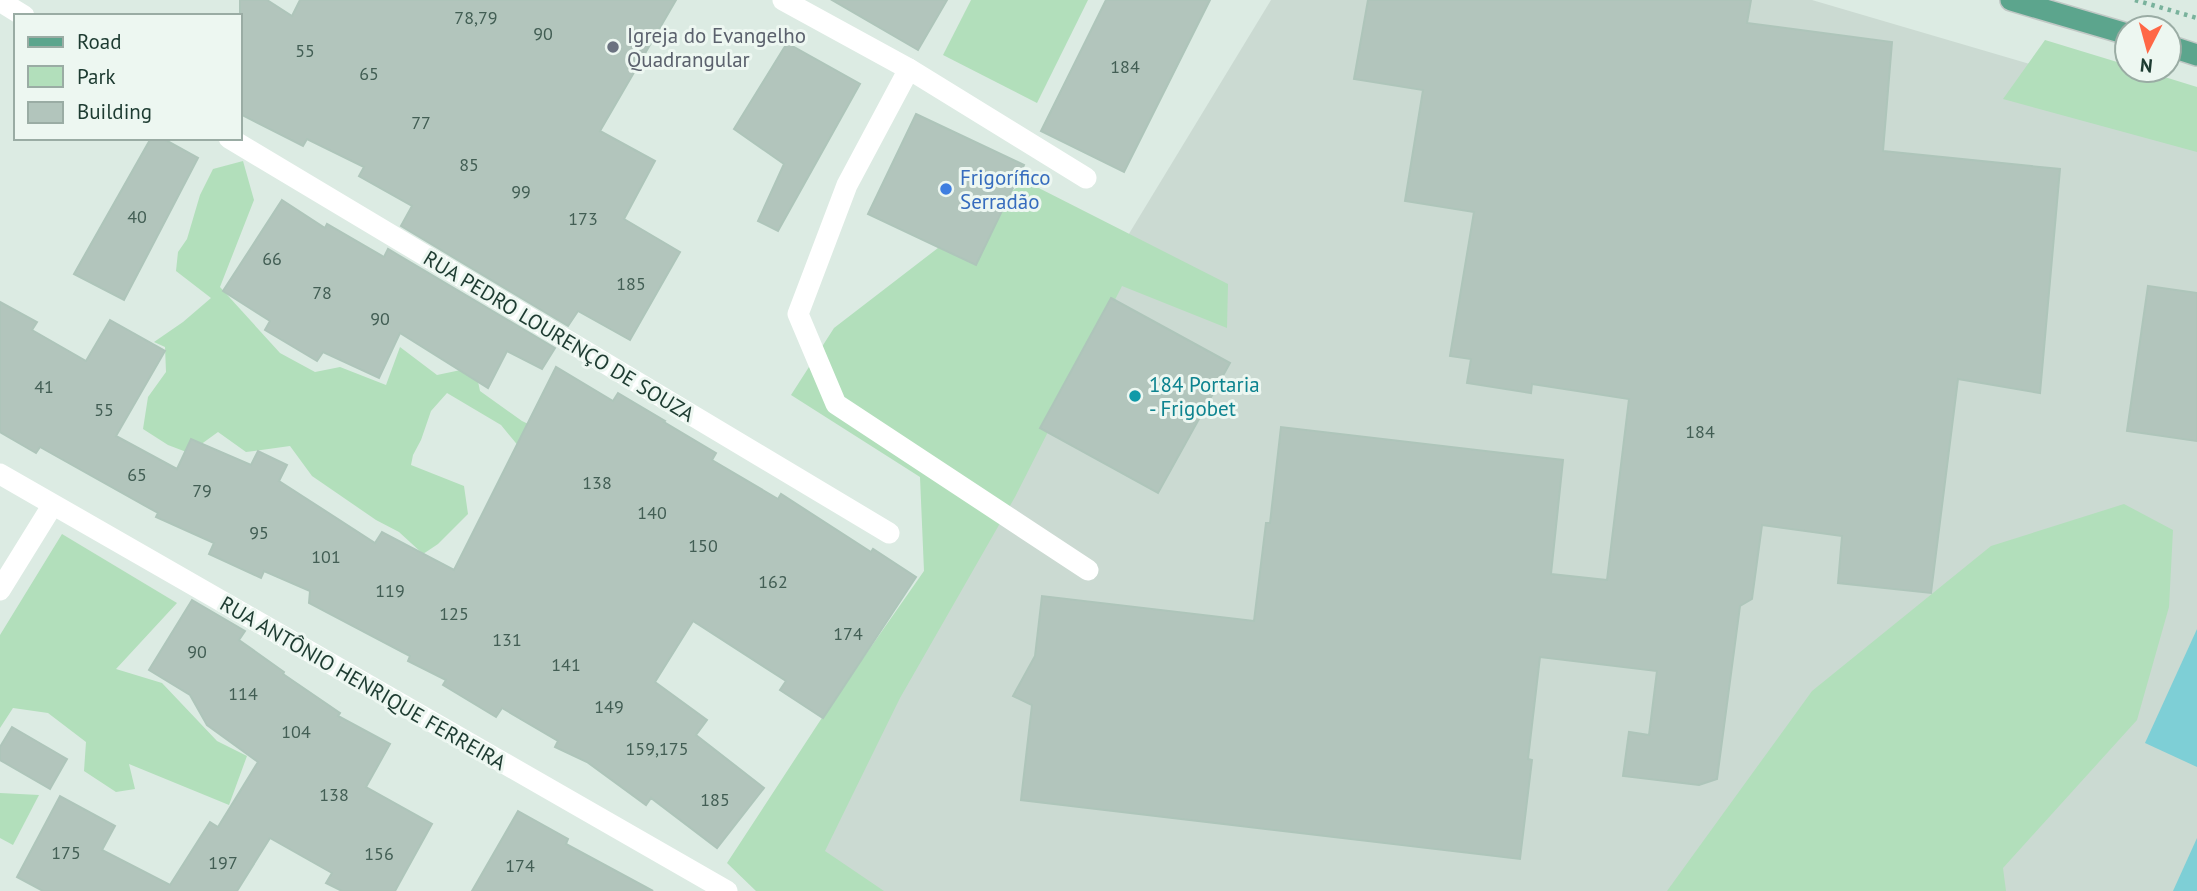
<svg xmlns="http://www.w3.org/2000/svg" width="2197" height="891" viewBox="0 0 2197 891" font-family="'PT Sans',sans-serif">
<style>
.built{fill:#cbdad2}
.green{fill:#b2dfbb}
.water{fill:#7ecfd6}
.building{fill:#b2c5bc;stroke:#aec5ba;stroke-width:2}
.lines{fill:none;stroke-linecap:round;stroke-linejoin:round}
.major-casing{stroke:#c0c8c5;stroke-width:24}
.path{stroke:#79b29c;stroke-width:4.5;stroke-dasharray:3.5 5;stroke-linecap:butt}
.minor{stroke:#fff;stroke-width:21}
.major{stroke:#5ca58d;stroke-width:21}
.worship-dot{fill:#6b7280;stroke:#edf7f1;stroke-width:2.5}
.shop-dot{fill:#3f7fe0;stroke:#edf7f1;stroke-width:2.5}
.culture-dot{fill:#0f9aa8;stroke:#edf7f1;stroke-width:2.5}
.labels{text-anchor:middle;dominant-baseline:central;stroke-width:6;stroke-linejoin:round;paint-order:stroke}
.number-label{font-size:18px;fill:#425e54}
.worship-label{font-size:21px;fill:#5b616d;stroke:#edf7f1;text-anchor:start}
.shop-label{font-size:21px;fill:#366cbe;stroke:#edf7f1;text-anchor:start}
.street-label{font-size:21px;fill:#1d3b31;stroke:#edf7f1}
.culture-label{font-size:21px;fill:#0d838f;stroke:#edf7f1;text-anchor:start}
</style>
<rect width="100%" height="100%" fill="#dcebe3"/>
<polygon class="built" points="1271,0 1812,0 2197,113 2197,891 793,891 751,856"/>
<g class="green">
<polygon points="971,0 1088,0 1037,103 943,55"/>
<polygon points="2045,40 2127,65 2127,70 2142,70 2197,87 2197,152 2003,99"/>
<polygon points="243,161 254,200 220,287 280,353 315,372 340,367 386,385 400,347 437,375 475,367 480,391 522,421 559,439 520,448 501,425 447,393 431,411 421,440 413,455 411,465 464,486 468,514 438,544 423,554 399,532 376,520 312,476 290,446 246,452 218,432 189,453 168,445 143,429 148,397 166,372 165,347 154,342 183,322 211,298 176,271 178,252 187,239 200,195 213,169"/>
<polygon points="1025,181 1228,284 1227,328 1122,286 1015,497 900,698 825,851 884,891 756,891 727,863 831,704 924,571 920,477 791,395 834,328"/>
<polygon points="2124,504 2173,530 2169,607 2137,720 2003,868 2006,891 1667,891 1812,691 1991,546"/>
<polygon points="62,534 177,603 116,669 162,683 217,741 247,756 229,805 129,764 135,789 116,792 84,771 86,742 48,713 13,708 0,728 0,635"/>
<polygon points="0,793 39,795 13,845 0,838"/>
</g>
<g class="water">
<polygon points="2197,629 2197,767 2145,743"/>
<polygon points="2197,838 2197,891 2173,891"/>
</g>
<g class="building">
<polygon points="240,0 267,0 292,16 300,0 676,0 600,131 655,161 624,219 680,252 630,340 578,311 568,326 401,226 412,206 359,176 364,167 307,139 303,146 240,114"/>
<polygon points="832,0 947,0 918,50"/>
<polygon points="1106,0 1210,0 1124,172 1041,131"/>
<polygon points="1368,0 1751,0 1747,23 1892,42 1883,151 2060,169 2040,393 1958,379 1931,593 1838,583 1842,536 1762,525 1752,599 1740,606 1717,779 1699,785 1623,776 1629,732 1649,735 1657,671 1540,657 1528,759 1532,760 1520,859 1021,800 1032,705 1013,696 1035,656 1042,596 1254,621 1266,523 1270,523 1281,427 1563,460 1551,574 1607,580 1629,399 1532,384 1531,393 1467,383 1471,359 1450,356 1474,212 1405,201 1423,90 1354,79"/>
<polygon points="787,43 860,84 778,231 758,221 784,164 734,129"/>
<polygon points="916,114 1024,165 976,265 868,214"/>
<polygon points="151,138 162,138 198,158 124,300 74,274"/>
<polygon points="282,200 325,228 327,224 384,257 388,249 555,348 542,369 507,351 488,388 400,333 379,378 323,352 317,361 265,330 270,321 223,291"/>
<polygon points="2148,286 2197,293 2197,441 2127,431"/>
<polygon points="1111,298 1230,363 1158,493 1040,428"/>
<polygon points="0,302 37,322 32,330 86,361 110,320 165,351 116,436 177,469 191,439 251,465 258,451 287,465 279,481 375,543 382,532 454,570 556,367 613,401 618,393 665,421 664,422 716,453 712,460 778,499 781,494 871,552 873,549 916,577 823,718 780,690 786,681 693,621 655,682 707,720 696,735 764,788 717,848 651,798 646,805 587,762 555,747 558,741 502,708 496,717 443,685 446,680 408,661 410,656 309,603 310,591 264,571 261,578 209,554 214,543 156,517 158,513 40,447 36,453 0,432"/>
<polygon points="192,600 245,631 239,640 284,672 283,674 340,713 338,716 390,744 366,787 432,824 395,891 342,891 326,883 332,873 270,838 237,891 43,891 17,877 60,796 115,826 102,850 170,885 210,822 218,827 258,762 207,725 190,695 149,670"/>
<polygon points="12,727 67,759 50,789 0,760 0,747"/>
<polygon points="518,811 568,839 566,844 653,891 472,891"/>
</g>
<g class="lines">
<defs>
<g id="major">
<polyline points="2011,0 2127,34"/>
<polyline points="2169,46 2197,55"/>
</g>
</defs>
<use href="#major" class="major-casing"/>
<polyline class="path" points="2135,0 2197,18"/>
<g class="minor">
<polyline points="783,0 909,69 1086,178"/>
<polyline points="0,1 24,16"/>
<polyline points="909,69 847,185 798,314 836,404 1088,570"/>
<polyline points="229,138 889,533"/>
<polyline points="0,474 727,891"/>
<polyline points="0,590 52,506"/>
</g>
<use href="#major" class="major"/>
</g>
<circle class="worship-dot" cx="613" cy="47" r="7"/>
<circle class="shop-dot" cx="946" cy="189" r="7"/>
<circle class="culture-dot" cx="1135" cy="396" r="7"/>
<g class="labels">
<g class="number-label">
<text x="476" y="17">78,79</text>
<text x="543" y="33">90</text>
<text x="305" y="50">55</text>
<text x="1125" y="66">184</text>
<text x="369" y="73">65</text>
<text x="421" y="122">77</text>
<text x="469" y="164">85</text>
<text x="521" y="191">99</text>
<text x="137" y="216">40</text>
<text x="583" y="218">173</text>
<text x="272" y="258">66</text>
<text x="631" y="283">185</text>
<text x="322" y="292">78</text>
<text x="380" y="318">90</text>
<text x="44" y="386">41</text>
<text x="104" y="409">55</text>
<text x="1700" y="431">184</text>
<text x="137" y="474">65</text>
<text x="597" y="482">138</text>
<text x="202" y="490">79</text>
<text x="652" y="512">140</text>
<text x="259" y="532">95</text>
<text x="703" y="545">150</text>
<text x="326" y="556">101</text>
<text x="773" y="581">162</text>
<text x="390" y="590">119</text>
<text x="454" y="613">125</text>
<text x="848" y="633">174</text>
<text x="507" y="639">131</text>
<text x="197" y="651">90</text>
<text x="566" y="664">141</text>
<text x="243" y="693">114</text>
<text x="609" y="706">149</text>
<text x="296" y="731">104</text>
<text x="657" y="748">159,175</text>
<text x="334" y="794">138</text>
<text x="715" y="799">185</text>
<text x="66" y="852">175</text>
<text x="379" y="853">156</text>
<text x="223" y="862">197</text>
<text x="520" y="865">174</text>
</g>
<g class="worship-label">
<text x="627" y="35">Igreja do Evangelho<tspan x="627" dy="24">Quadrangular</tspan></text>
</g>
<g class="shop-label">
<text x="960" y="177">Frigorífico<tspan x="960" dy="24">Serradão</tspan></text>
</g>
<g class="street-label">
<text transform="translate(559 336) rotate(31)">RUA PEDRO LOURENÇO DE SOUZA</text>
<text transform="translate(363 683) rotate(30)">RUA ANTÔNIO HENRIQUE FERREIRA</text>
</g>
<g class="culture-label">
<text x="1149" y="384">184 Portaria<tspan x="1149" dy="24">- Frigobet</tspan></text>
</g>
</g>
<rect x="14" y="14" width="228" height="126" fill="#edf7f1" stroke="#9aaca4" stroke-width="2"/>
<rect x="28" y="37" width="35" height="10" fill="#5ca58d" stroke="#9aaca4" stroke-width="2"/>
<text x="77" y="49" font-size="21" fill="#1d3b31">Road</text>
<rect x="28" y="66" width="35" height="21" fill="#b2dfbb" stroke="#9aaca4" stroke-width="2"/>
<text x="77" y="84" font-size="21" fill="#1d3b31">Park</text>
<rect x="28" y="102" width="35" height="21" fill="#b2c5bc" stroke="#9aaca4" stroke-width="2"/>
<text x="77" y="119" font-size="21" fill="#1d3b31">Building</text>
<g transform="translate(2148 49) rotate(186)"><circle r="33" fill="#edf7f1" stroke="#9aaca4" stroke-width="2"/>
<path d="M0-5L12 26L0 18L-12 26Z" fill="#ff6746"/>
<text y="-10" font-size="19" font-weight="bold" text-anchor="middle" fill="#1d3b31">N</text>
</g>
</svg>
